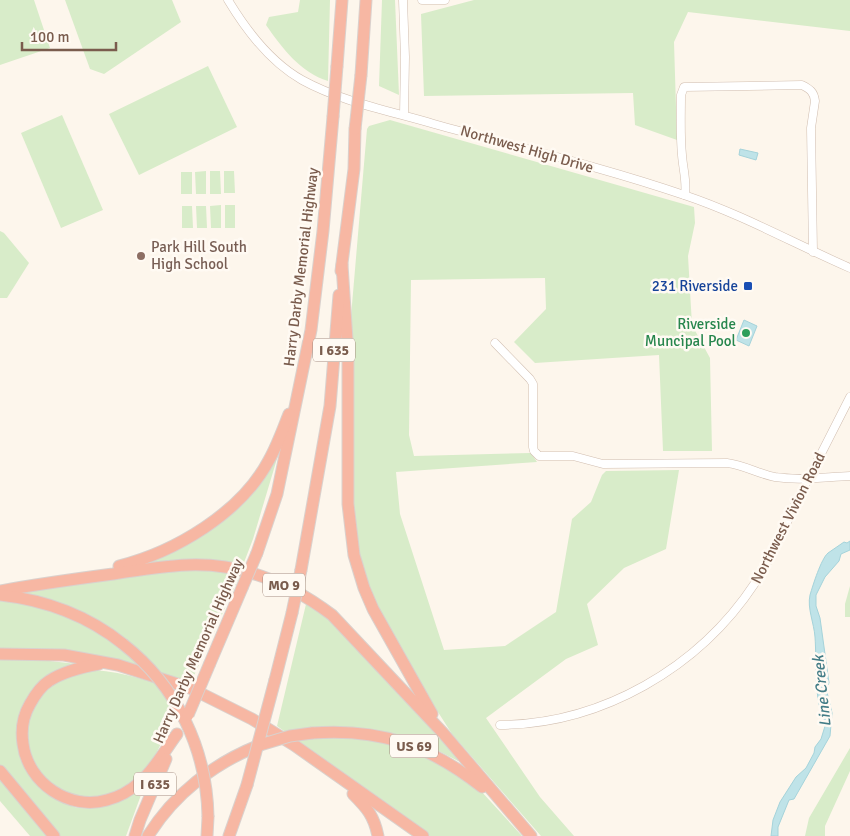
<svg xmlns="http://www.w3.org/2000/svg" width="850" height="836" viewBox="0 0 850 836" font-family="Signika,sans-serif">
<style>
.green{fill:#d8ecc9}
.water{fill:#bfe3e8;stroke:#a5d3da}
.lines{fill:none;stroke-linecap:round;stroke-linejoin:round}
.minor-casing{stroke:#d1beb0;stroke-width:9}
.highway-casing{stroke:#dad1cd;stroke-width:13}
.minor{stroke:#fff;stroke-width:8}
.highway{stroke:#f7b7a3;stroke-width:11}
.highway-bridge-casing{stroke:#dad1cd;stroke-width:13;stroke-linecap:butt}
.highway-bridge{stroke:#f7b7a3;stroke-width:11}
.education-dot{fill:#8d6e63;stroke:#fffaf3;stroke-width:2}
.transit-dot{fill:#1a4fb4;stroke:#fffaf3;stroke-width:2}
.leisure-dot{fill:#2e9e5b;stroke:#fffaf3;stroke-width:2}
.labels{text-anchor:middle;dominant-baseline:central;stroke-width:5;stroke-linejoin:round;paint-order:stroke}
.shield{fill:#fffaf3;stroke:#a28b7f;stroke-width:1}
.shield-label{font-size:14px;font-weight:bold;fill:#7a5c4d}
.street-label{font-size:15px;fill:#7a5c4d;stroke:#fffaf3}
.education-label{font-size:15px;fill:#785e54;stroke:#fffaf3;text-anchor:start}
.transit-label{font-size:15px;fill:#164399;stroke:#fffaf3;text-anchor:end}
.leisure-label{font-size:15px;fill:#27864d;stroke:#fffaf3;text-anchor:end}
.water-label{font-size:16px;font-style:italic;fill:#437c86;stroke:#fffaf3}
</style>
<rect width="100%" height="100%" fill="#fdf6ec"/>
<g class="green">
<polygon points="0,0 34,0 50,48 0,65"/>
<polygon points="65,0 172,0 181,22 104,74 90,69"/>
<path d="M300 0H330L328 81C301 73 282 48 266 25L269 17 298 12Z"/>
<polygon points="382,0 395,0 399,95 379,86"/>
<polygon points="474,0 850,0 850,31 688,12 674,42 677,140 635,125 633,93 424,96 421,14"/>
<polygon points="208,66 237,127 139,175 109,114"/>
<polygon points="62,115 103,210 61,228 21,133"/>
<polygon points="390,120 694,207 695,223 688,256 692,325 710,358 712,451 663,451 659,355 535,363 514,342 546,309 545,278 411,280 409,435 414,456 531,453 537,462 396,472 400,514 444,650 505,646 556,612 572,519 591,502 602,475 606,471 679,470 666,549 624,568 587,604 598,645 566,659 486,718 540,797 574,836 541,836 452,734 422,687 374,604 353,536 350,328 367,129 369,126"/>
<polygon points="206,171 206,194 196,194 195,172"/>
<polygon points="210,171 220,171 221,194 210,194"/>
<polygon points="224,171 234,171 235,193 224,193"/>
<rect x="181" y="172" width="11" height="22"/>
<polygon points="221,205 221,228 211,228 210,206"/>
<rect x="225" y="205" width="10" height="23"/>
<polygon points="182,206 192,206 193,228 182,228"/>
<polygon points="196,206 206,206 207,228 197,228"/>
<polygon points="0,231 4,233 29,263 7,298 0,298"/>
<polygon points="279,452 253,539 243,565 132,566 197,537"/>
<path d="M178 568 214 569 241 573 191 682 114 659 35 649H0V601L26 604 59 614 91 627 107 637 126 653 144 655C137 648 126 640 117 634 83 613 50 600 11 593V591Z"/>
<polygon points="850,586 850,617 845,617 845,604"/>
<polygon points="307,600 322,610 459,758 458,761 433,748 416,742 364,737 425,754 481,791 522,836 430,836 277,726"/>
<path d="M0 659H32L77 664 32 691 24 765C34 785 64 811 88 808 93 807 98 803 102 802 117 796 131 790 145 784L126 836H58L0 766Z"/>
<path d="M94 670C126 672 154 683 185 693L155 756 139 778 109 796 76 798 48 782 31 759 26 736 30 712 43 692 60 678Z"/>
<polygon points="850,748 850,771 825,826 825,836 805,836 809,818"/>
<polygon points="0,778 47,836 30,836 0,801"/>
</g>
<g class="water">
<polygon points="740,149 758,153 756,160 739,155"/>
<polygon points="744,320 757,326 749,346 736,340"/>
<path d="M850 541V550L841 554 839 561 825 577 816 595V606L820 618 829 683 826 688 832 713 830 736 794 799 789 800 778 827V836H771L773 820 780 802 796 777 806 768 814 753 815 747 821 739 826 723C813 702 817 662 815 637 814 623 807 608 810 595 813 585 821 559 828 553 833 549 839 546 844 542L847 543Z"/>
</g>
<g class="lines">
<defs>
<g id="minor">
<path d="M228 0C246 30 270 62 302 80 342 102 390 111 434 124 517 147 602 167 684 195 741 214 795 244 850 268"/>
<polyline points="403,0 405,57 404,115"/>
<polyline points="422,0 445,0"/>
<path d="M685 195C687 182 683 169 682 155 680 135 681 115 681 95L684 87 802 85C810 89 814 92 815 101L811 128 813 252"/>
<path d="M495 343 530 379 533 384V447L534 451 539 456H573L603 464 727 463C744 465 759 474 775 477 800 481 825 477 850 476"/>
<path d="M500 725C602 724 699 668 755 583 771 559 783 531 795 505 813 469 832 433 850 397"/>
</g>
<g id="highway">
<polyline points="337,66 342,0"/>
<polyline points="361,75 366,0"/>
<polyline points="342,265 348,355 348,504 354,555 364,588 373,609 432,714"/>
<polyline points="341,271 354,169 355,129"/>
<polyline points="257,553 277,494 311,330 323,231 333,117"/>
<path d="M119 566C175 552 241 513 269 460 277 446 283 429 289 414"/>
<polyline points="301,570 330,406 339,295"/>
<path d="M0 591C38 584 75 579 113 574 138 570 163 566 188 565 241 563 290 583 332 615L443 733 531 836"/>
<path d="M0 595C45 600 88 616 123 644"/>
<polyline points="0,654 64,655 118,665 190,688 252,719 294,745 423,836"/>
<polyline points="210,663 242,588"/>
<path d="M99 664C82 667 64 671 49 681 41 686 35 695 30 704 23 716 21 731 23 744 28 783 69 811 107 800 119 797 131 790 140 782 155 769 165 750 177 734"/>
<polyline points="275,680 292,613"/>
<path d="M312 733C380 728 429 745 482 787"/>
<polyline points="0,771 54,836"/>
<path d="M353 794C367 808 374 816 378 836"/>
<polyline points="135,836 140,820 166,759"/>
<path d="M148 836C174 794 214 763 260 745"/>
<polyline points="207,836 208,817"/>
<polyline points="229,836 247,785"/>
</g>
</defs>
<use href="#minor" class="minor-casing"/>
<use href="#highway" class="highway-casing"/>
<use href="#minor" class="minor"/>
<use href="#highway" class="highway"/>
<defs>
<g id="highway-bridge">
<polyline points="333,117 337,66"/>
<polyline points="355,129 361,75"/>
<polyline points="242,588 257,553"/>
<polyline points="292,613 301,570"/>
<path d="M123 644C177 686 207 750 208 817"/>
<polyline points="188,715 210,663"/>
<polyline points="260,745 290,736 312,733"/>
<polyline points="247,785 275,680"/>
</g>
</defs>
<use href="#highway-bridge" class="highway-bridge-casing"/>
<use href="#highway-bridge" class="highway-bridge"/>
</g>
<circle class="education-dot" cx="141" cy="256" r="5"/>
<rect class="transit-dot" x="743" y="281" width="10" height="10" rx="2.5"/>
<circle class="leisure-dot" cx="746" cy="333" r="5"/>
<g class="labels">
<g class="shield">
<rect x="313" y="338.5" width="42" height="23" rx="4"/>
<rect x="263" y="573.5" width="42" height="23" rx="4"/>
<rect x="390" y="734.5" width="48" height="23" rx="4"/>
<rect x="134" y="772.5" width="42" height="23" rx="4"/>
</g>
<g class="shield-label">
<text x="334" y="350">I 635</text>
<text x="284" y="585">MO 9</text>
<text x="414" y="746">US 69</text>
<text x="155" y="784">I 635</text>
</g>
<g class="street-label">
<text transform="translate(527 149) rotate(16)">Northwest High Drive</text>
<text transform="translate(301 267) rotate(-83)">Harry Darby Memorial Highway</text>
<text transform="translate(788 518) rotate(-63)">Northwest Vivion Road</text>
<text transform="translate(198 651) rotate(-66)">Harry Darby Memorial Highway</text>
</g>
<g class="education-label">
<text x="151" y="247">Park Hill South<tspan x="151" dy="17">High School</tspan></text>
</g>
<g class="transit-label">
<text x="738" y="286">231 Riverside</text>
</g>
<g class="leisure-label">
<text x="736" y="324">Riverside<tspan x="736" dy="17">Muncipal Pool</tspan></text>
</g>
<g class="water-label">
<text transform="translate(822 691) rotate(-96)">Line Creek</text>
</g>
</g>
<path d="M22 42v8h94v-8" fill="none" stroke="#7a5c4d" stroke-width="2.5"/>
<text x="30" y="42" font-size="15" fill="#7a5c4d" stroke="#fffaf3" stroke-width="4" paint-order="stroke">100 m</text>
</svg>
